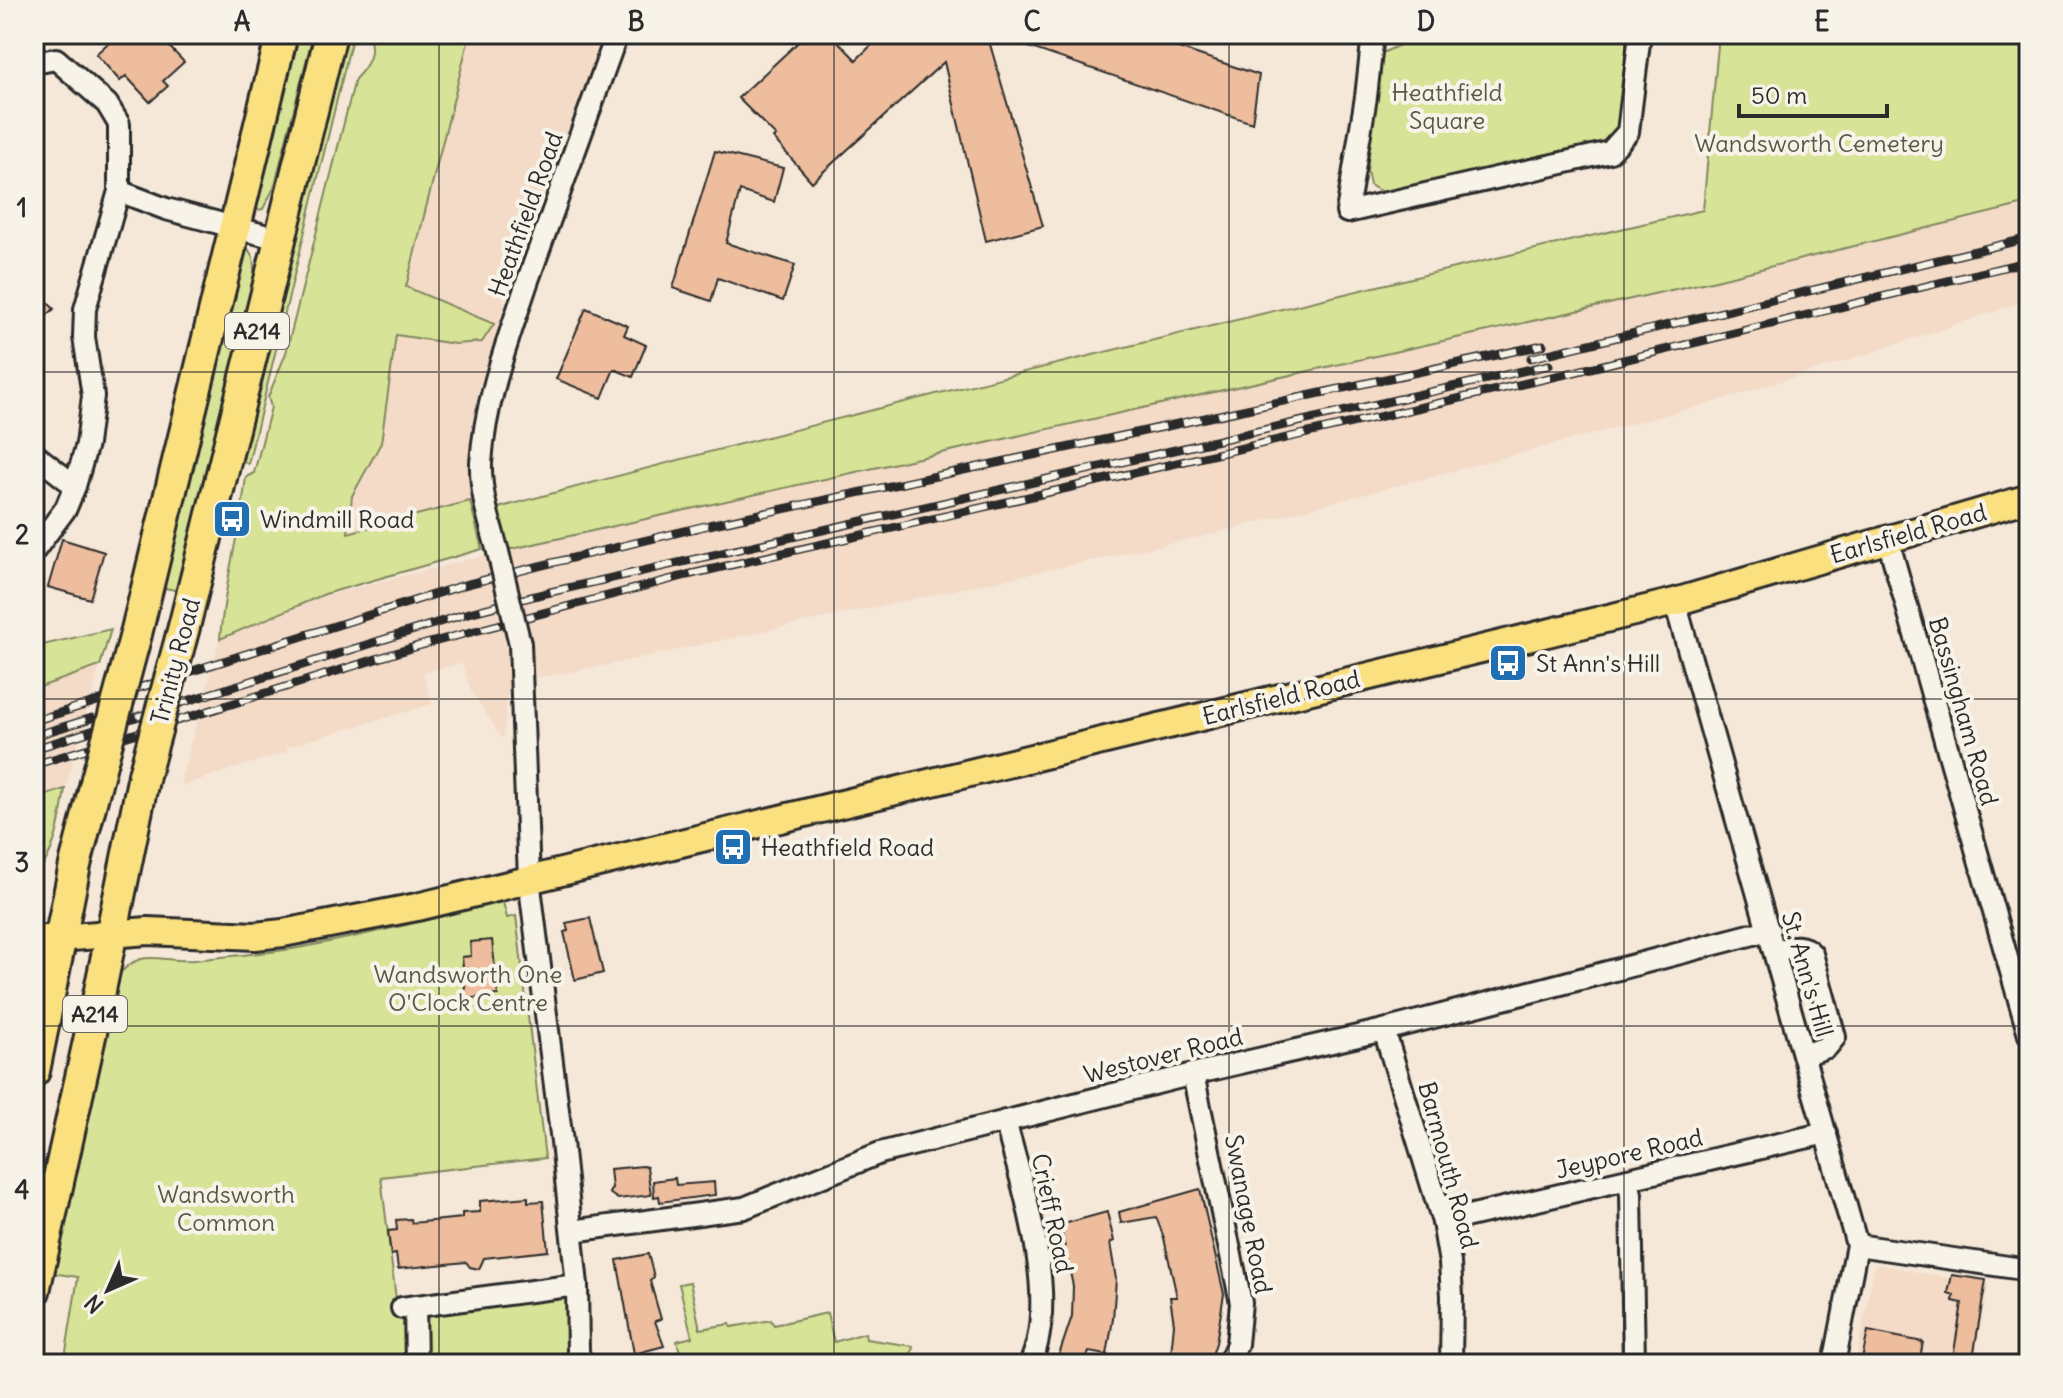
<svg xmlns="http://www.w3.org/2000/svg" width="2063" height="1398" viewBox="0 0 2063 1398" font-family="Delius,sans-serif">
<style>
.built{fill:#f3dbc7}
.green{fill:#d7e396;stroke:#818760;stroke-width:2}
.building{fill:#edbd9d;stroke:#2b2b2b;stroke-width:2}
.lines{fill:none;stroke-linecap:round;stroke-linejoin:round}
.minor-casing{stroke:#2b2b2b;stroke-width:26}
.major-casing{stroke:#2b2b2b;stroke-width:32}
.highway-casing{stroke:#2b2b2b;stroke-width:36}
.minor{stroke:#f7f3e8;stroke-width:20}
.major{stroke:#fbe080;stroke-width:26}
.highway{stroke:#fbe080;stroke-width:30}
.rail-casing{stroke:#2b2b2b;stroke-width:9}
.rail{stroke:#f7f3e8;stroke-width:6;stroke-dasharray:18;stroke-linecap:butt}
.minor-bridge-casing{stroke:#2b2b2b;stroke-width:26;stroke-linecap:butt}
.highway-bridge-casing{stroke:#2b2b2b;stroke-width:36;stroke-linecap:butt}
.minor-bridge{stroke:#f7f3e8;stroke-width:20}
.highway-bridge{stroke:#fbe080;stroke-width:30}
.grid{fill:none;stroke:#2b2b2b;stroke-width:2;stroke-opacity:0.55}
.labels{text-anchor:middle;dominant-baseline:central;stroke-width:8;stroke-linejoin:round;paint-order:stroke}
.shield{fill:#f7f3e8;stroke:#686764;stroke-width:2}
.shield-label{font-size:22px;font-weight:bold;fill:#2b2b2b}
.park-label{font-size:24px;fill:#565946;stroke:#f7f3e8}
.street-label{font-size:24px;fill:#2b2b2b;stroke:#f7f3e8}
.poi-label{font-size:24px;fill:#2b2b2b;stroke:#f7f3e8;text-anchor:start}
.neatline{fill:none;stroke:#2b2b2b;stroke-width:3}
.grid-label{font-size:26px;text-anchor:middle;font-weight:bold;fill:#2b2b2b}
</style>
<rect width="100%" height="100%" fill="#f5e8d9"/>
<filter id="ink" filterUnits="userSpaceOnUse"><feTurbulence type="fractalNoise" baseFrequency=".0125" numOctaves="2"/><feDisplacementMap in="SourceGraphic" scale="16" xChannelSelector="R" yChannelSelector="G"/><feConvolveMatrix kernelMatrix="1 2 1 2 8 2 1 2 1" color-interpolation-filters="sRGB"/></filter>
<g filter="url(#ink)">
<g class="built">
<polygon points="470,34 605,34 503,296 505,313 483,374 470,431 469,482 476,528 333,567"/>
<polygon points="2029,203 2029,300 1840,363 1711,403 1205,536 626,661 566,673 509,681 503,740 471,691 462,663 423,673 432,704 287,747 287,752 183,785 182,782 180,782 220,639 324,596 506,550 671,464 1020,371 1282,307 1703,210 1716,280"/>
<polygon points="100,666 65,789 34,799 34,689"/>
<polygon points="1875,1264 1988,1285 1974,1364 1855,1364"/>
</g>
<g class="green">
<path d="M299 34H313L274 188 263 209 258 210 254 206C258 184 259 160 265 139 275 104 292 74 294 37L298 38Z"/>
<polygon points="346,34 353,34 248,464 241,459"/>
<path d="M368 34H470L406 287 494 324 482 342 455 344 396 335 381 443 352 496 348 533 470 501 482 549 325 594 220 639C224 584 240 532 246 477L254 473 271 407 268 397 286 353 355 79C368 66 376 52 368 34Z"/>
<polygon points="1404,34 1632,34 1628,81 1617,133 1601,146 1585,150 1382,192 1370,185 1367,170 1380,54 1402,44"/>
<path d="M1719 34H2029V203L1716 280 507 550 498 508C898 400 1299 303 1703 210Z"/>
<polygon points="247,247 253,257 255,279 176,590 158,587"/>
<polygon points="111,629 100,666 34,689 34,647"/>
<path d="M65 789C60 822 56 852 34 878V799Z"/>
<path d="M503 902 507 918 516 916 545 1158 381 1177 396 1299 555 1286 568 1298 574 1364H64L78 1277 52 1273 116 978C142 945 159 963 194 960 226 956 259 954 292 949 363 937 433 918 503 902Z"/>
<polygon points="690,1282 700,1329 730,1324 731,1327 771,1320 774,1325 827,1313 834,1342 865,1333 866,1339 913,1346 909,1364 743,1364 742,1362 682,1360 677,1341 692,1337 679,1284"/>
</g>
<g class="building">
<polygon points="118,34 146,34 155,43 161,38 184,62 163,81 168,86 150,102 126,76 120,81 96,54"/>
<polygon points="807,34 831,34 856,60 883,34 987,34 1043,226 986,241 944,62 812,182 773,138 776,136 738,98"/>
<polygon points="1000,34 1137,34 1259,75 1252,123 999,37"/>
<polygon points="715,151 783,168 774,202 740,191 726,243 795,265 783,301 718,278 711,301 673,288"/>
<polygon points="34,287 54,309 34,327"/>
<polygon points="586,308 628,326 624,335 646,345 633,377 614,369 602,398 556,379"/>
<polygon points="62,539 104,552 90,599 48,587"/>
<polygon points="590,918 603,973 575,980 564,932 568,931 566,923"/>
<polygon points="492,940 498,995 466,999 462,957 471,956 470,942"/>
<polygon points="643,1166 647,1167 651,1195 618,1199 609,1193 612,1188 610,1169"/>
<polygon points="675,1178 676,1185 714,1182 715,1195 660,1202 659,1196 654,1197 653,1181"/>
<polygon points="1200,1189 1224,1294 1216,1343 1209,1364 1170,1364 1174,1324 1170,1297 1177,1297 1164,1238 1156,1217 1121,1223 1119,1212"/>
<polygon points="528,1197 528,1202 543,1201 548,1251 484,1258 479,1269 470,1267 466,1262 398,1269 396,1254 391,1255 388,1231 397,1230 396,1220 411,1219 412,1223 462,1218 462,1213 480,1212 480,1201"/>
<polygon points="1107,1212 1114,1241 1110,1243 1116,1279 1113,1319 1107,1355 1089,1352 1084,1364 1056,1364 1072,1316 1073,1286 1060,1225"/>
<polygon points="648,1254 654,1277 650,1281 661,1319 655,1321 664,1346 634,1354 617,1260"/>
<polygon points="1952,1275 1986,1280 1972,1364 1952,1364 1962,1303 1953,1301 1954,1295 1948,1293"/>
<polygon points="1868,1331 1923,1342 1919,1364 1861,1364"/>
</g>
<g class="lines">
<defs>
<g id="minor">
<polyline points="1373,34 1366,97 1347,212 1610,152 1628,132 1640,34"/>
<polyline points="34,63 56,59 107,104 119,124 119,191 85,309 84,337 93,396 87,444 75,486 34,454"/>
<polyline points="119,191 166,209 279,239"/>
<polyline points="1888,540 2029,1035"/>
<polyline points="34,551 66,508 75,486"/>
<path d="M498 552C490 523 480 493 481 463 485 400 508 340 528 280 557 198 587 116 617 34"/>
<polyline points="1675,602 1857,1245 1834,1364"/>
<polyline points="520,644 529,879 562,1142 577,1285 578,1352 582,1364"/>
<path d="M1775 951C1789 948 1801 942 1812 954L1835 1037 1827 1047 1804 1055"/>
<polyline points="1384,1030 1443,1222 1450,1263 1452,1296 1451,1364"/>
<polyline points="1193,1074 1241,1303 1237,1344 1228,1364"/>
<path d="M1005 1121C1023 1188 1060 1299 1030 1364"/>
<polyline points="1628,1179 1631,1194 1634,1364"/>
<polyline points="1443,1222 1826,1133"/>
<polyline points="572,1231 744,1208 880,1153 1193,1074 1384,1030 1769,930"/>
<polyline points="1857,1245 2029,1270"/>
<polyline points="415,1306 416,1364"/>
<polyline points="402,1308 577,1285"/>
</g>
<polyline id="major" points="34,940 148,931 255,936 283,933 417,907 1675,602 2029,498"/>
<g id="highway">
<polyline points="184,627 331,34"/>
<polyline points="136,634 282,34"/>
<polyline points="34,1071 75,865 97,779"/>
<polyline points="34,1291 98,1000 144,775"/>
</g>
</defs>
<use href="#minor" class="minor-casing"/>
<use href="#major" class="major-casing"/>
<use href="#highway" class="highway-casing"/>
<use href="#minor" class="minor"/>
<use href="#major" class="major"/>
<use href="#highway" class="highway"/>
<defs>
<g id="rail">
<polyline points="1531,358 2029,238"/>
<polyline points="34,721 464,585 539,566 709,525 1543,345"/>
<polyline points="34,736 92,718"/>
<polyline points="34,749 465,614 546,593 1549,365"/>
<polyline points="34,765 418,646 687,575 1566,374 2029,261"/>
</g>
</defs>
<use href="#rail" class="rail-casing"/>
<use href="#rail" class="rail"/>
<defs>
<polyline id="minor-bridge" points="498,552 520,644"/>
<g id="highway-bridge">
<polyline points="144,775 184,627"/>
<polyline points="97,779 136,634"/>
</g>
</defs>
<use href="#minor-bridge" class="minor-bridge-casing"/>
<use href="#highway-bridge" class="highway-bridge-casing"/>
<use href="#minor-bridge" class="minor-bridge"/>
<use href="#highway-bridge" class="highway-bridge"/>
</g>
</g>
<path class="grid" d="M439 34V1364M834 34V1364M1229 34V1364M1624 34V1364M34 372H2029M34 699H2029M34 1026H2029"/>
<defs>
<symbol id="bus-square" viewBox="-11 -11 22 22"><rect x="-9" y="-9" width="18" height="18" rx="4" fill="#1f6fb2" stroke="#f7f3e8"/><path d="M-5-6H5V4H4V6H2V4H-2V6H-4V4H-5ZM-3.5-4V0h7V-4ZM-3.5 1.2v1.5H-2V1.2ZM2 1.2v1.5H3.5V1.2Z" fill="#fff"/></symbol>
</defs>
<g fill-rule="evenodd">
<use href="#bus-square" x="210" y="497" width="44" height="44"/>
<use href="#bus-square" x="1486" y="641" width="44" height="44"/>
<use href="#bus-square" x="711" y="825" width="44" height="44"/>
</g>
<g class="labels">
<g class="shield">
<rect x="225" y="313" width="64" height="36" rx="6"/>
<rect x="63" y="996" width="64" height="36" rx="6"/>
</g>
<g class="shield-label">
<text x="257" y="331">A214</text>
<text x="95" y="1014">A214</text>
</g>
<g class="park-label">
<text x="1447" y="92">Heathfield<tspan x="1447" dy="28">Square</tspan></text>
<text x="1819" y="143">Wandsworth Cemetery</text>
<text x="468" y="974">Wandsworth One<tspan x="468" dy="28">O'Clock Centre</tspan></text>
<text x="226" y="1194">Wandsworth<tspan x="226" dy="28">Common</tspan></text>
</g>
<g class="street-label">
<text transform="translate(525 214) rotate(-70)">Heathfield Road</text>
<text transform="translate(1908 533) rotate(-16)">Earlsfield Road</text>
<text transform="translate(175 661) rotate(-75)">Trinity Road</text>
<text transform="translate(1281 697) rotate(-14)">Earlsfield Road</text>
<text transform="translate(1964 711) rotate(74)">Bassingham Road</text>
<text transform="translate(1808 974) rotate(74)">St. Ann's Hill</text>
<text transform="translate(1163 1055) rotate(-14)">Westover Road</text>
<text transform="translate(1629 1153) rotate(-13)">Jeypore Road</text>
<text transform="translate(1449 1165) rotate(75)">Barmouth Road</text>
<text transform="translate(1053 1213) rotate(78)">Crieff Road</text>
<text transform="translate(1249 1214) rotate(79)">Swanage Road</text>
</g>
<g class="poi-label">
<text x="260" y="519">Windmill Road</text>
<text x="1536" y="663">St Ann's Hill</text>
<text x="761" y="847">Heathfield Road</text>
</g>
</g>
<rect width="2063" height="1398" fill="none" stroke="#f7f3e8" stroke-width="88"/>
<g transform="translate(108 1290) rotate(225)" stroke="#f7f3e8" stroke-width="6" paint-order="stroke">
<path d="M0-6L14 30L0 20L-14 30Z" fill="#2b2b2b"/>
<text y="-12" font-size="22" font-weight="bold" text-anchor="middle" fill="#2b2b2b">N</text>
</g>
<path d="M1739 104v12h148v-12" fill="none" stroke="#2b2b2b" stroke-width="4"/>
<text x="1751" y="104" font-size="24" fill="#2b2b2b" stroke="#f7f3e8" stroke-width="6" paint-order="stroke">50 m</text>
<rect x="44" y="44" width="1975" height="1310" class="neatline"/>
<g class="grid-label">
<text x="242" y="31">A</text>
<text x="636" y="31">B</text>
<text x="1032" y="31">C</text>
<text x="1426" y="31">D</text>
<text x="1822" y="31">E</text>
<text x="22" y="217">1</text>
<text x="22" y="544">2</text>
<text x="22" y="872">3</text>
<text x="22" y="1199">4</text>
</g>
</svg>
